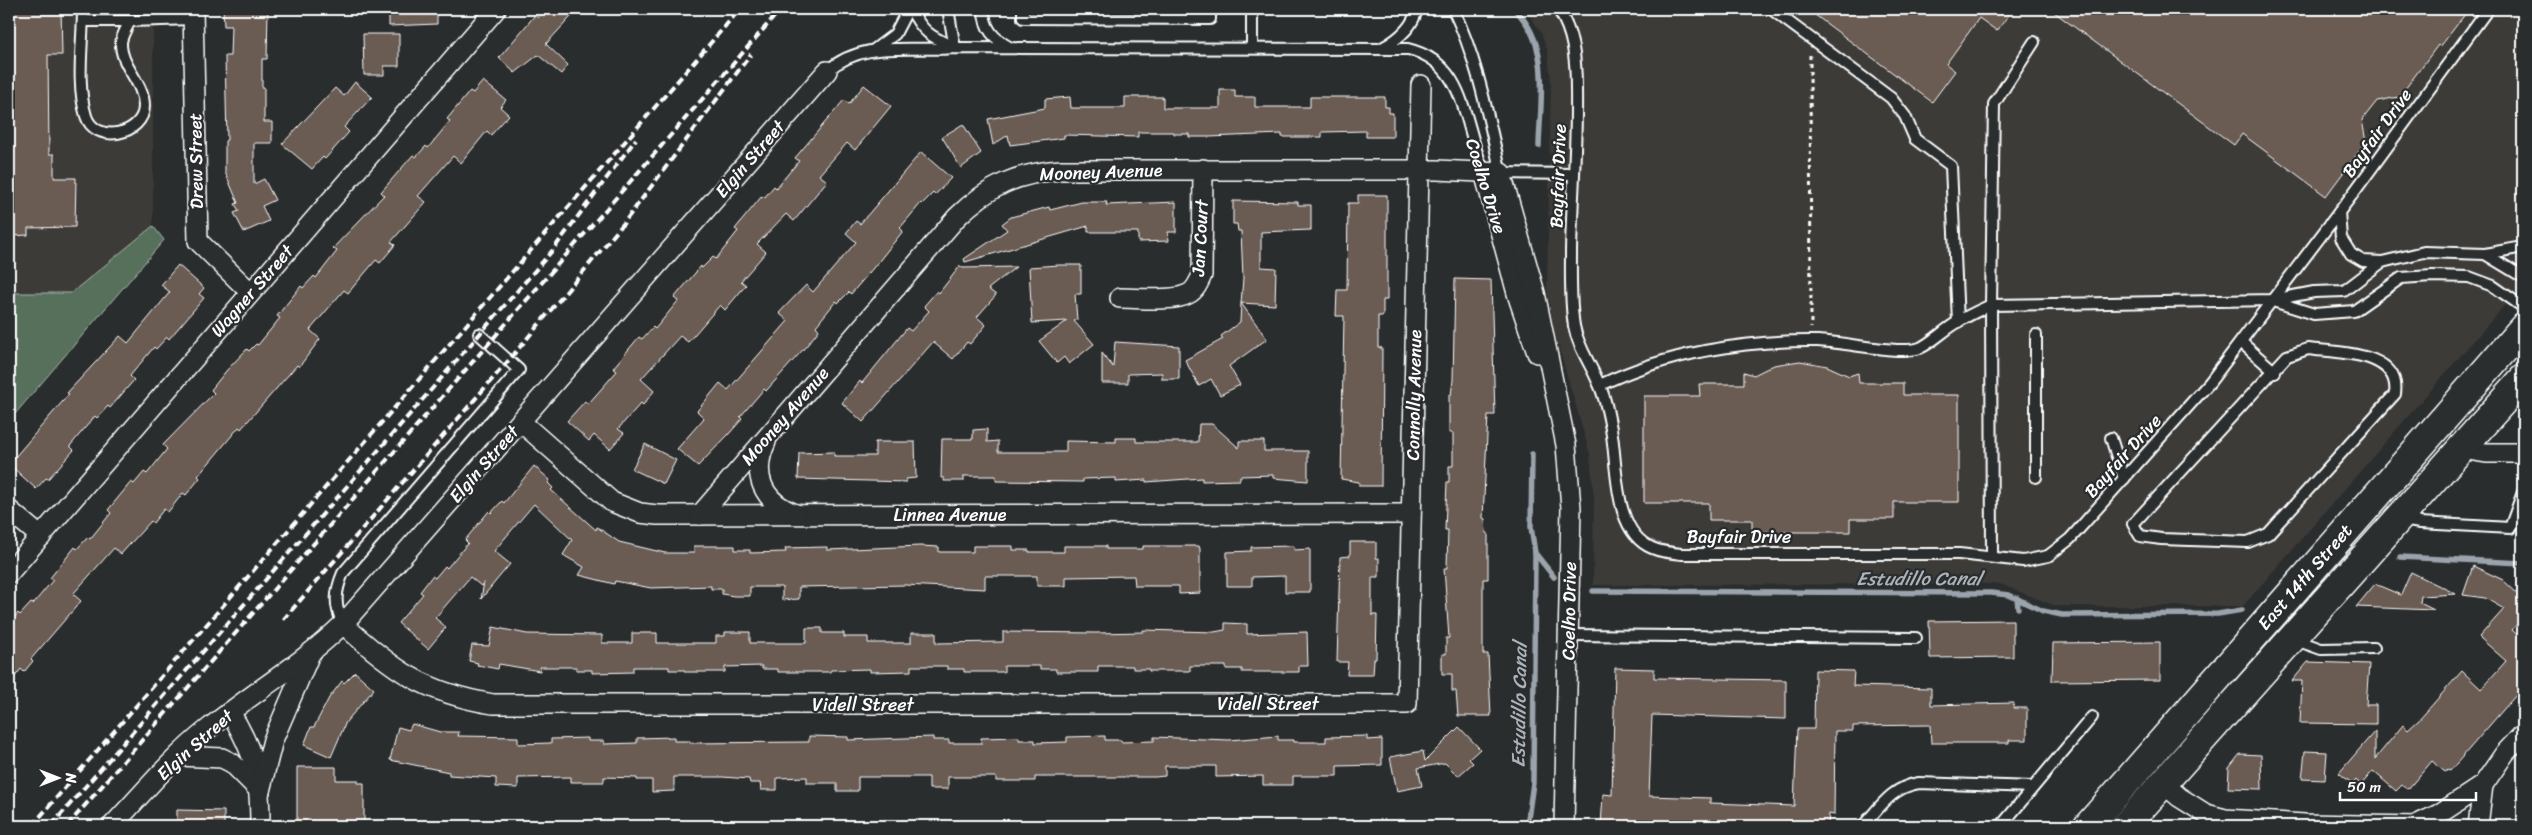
<svg xmlns="http://www.w3.org/2000/svg" width="2532" height="835" viewBox="0 0 2532 835" font-family="Sriracha,sans-serif">
<style>
.built{fill:#3d3b39}
.green{fill:#576f5c;stroke:#abb7ae}
.lines{fill:none;stroke-linecap:round;stroke-linejoin:round}
.stream{stroke:#9ba4ac;stroke-width:5.5}
.building{fill:#6a5b52;stroke:#fff}
.lane-casing{stroke:#fff;stroke-width:14}
.street-casing{stroke:#fff;stroke-width:22}
.primary-casing{stroke:#fff;stroke-width:31}
.path{stroke:#fff;stroke-width:3;stroke-dasharray:4 4;stroke-linecap:butt}
.lane{stroke:#2a2d2e;stroke-width:10}
.street{stroke:#2a2d2e;stroke-width:19}
.primary{stroke:#2a2d2e;stroke-width:28}
.rail{stroke:#fff;stroke-width:4;stroke-dasharray:8 4;stroke-linecap:butt}
.labels{text-anchor:middle;dominant-baseline:central;stroke-width:4.5;stroke-linejoin:round;paint-order:stroke}
.street-label{font-size:18px;fill:#fff;stroke:#2a2d2e}
.water-label{font-size:19px;font-style:italic;fill:#acb3ba;stroke:#2a2d2e}
</style>
<rect width="100%" height="100%" fill="#2a2d2e"/>
<filter id="ink" filterUnits="userSpaceOnUse"><feTurbulence type="fractalNoise" baseFrequency=".02" numOctaves="2"/><feDisplacementMap in="SourceGraphic" scale="10" xChannelSelector="R" yChannelSelector="G"/><feConvolveMatrix kernelMatrix="1 2 1 2 8 2 1 2 1" color-interpolation-filters="sRGB"/></filter>
<g filter="url(#ink)">
<g class="built">
<polygon points="9,9 153,9 153,226 71,293 9,293"/>
<polygon points="1525,9 2523,9 2523,284 2243,606 2056,606 2000,584 1593,585 1594,498 1590,454 1553,327 1547,289 1551,82 1548,53 1541,32"/>
</g>
<polygon class="green" points="153,226 164,240 9,421 9,293 71,293"/>
<g class="lines">
<g class="stream">
<path d="M1514 9C1552 43 1540 101 1539 146"/>
<polyline points="1535,553 1554,577"/>
<polyline points="2400,557 2523,563"/>
<polyline points="1593,591 1991,593 2009,595 2043,611 2062,615 2218,614 2242,610"/>
<polyline points="2017,598 2018,608"/>
<polyline points="1527,826 1533,783 1535,553 1531,527 1532,454"/>
</g>
</g>
<g class="building">
<polygon points="9,9 61,9 62,55 48,55 49,154 54,154 54,178 76,178 75,227 28,228 28,235 9,236"/>
<polygon points="223,9 268,9 267,59 262,59 262,87 264,87 264,122 272,122 272,143 254,143 254,184 264,179 275,200 262,206 269,221 244,232 234,213 239,211 235,204 238,203 225,172 225,141 227,140 225,56 230,56 231,26 224,26"/>
<polygon points="389,9 437,9 437,24 389,26"/>
<polygon points="545,9 578,9 546,44 568,65 561,74 538,55 515,73 499,58 535,15 538,18"/>
<polygon points="1807,9 2013,9 1997,31 1979,18 1946,64 1955,71 1932,102"/>
<polygon points="2050,9 2469,9 2440,47 2438,45 2399,97 2377,101 2362,120 2366,142 2326,196 2242,134 2234,145"/>
<polygon points="363,34 399,34 399,66 384,66 384,75 364,75"/>
<polygon points="483,81 506,100 500,107 509,115 491,135 487,131 461,163 453,156 418,196 426,202 391,242 395,245 380,263 376,260 348,293 344,290 310,330 320,339 299,367 297,365 241,429 239,427 198,476 200,478 186,495 183,493 168,512 164,509 153,523 151,521 121,554 114,548 73,594 81,601 31,659 33,661 24,672 21,669 9,684 9,624 18,613 20,615 31,603 33,604 53,580 50,578 75,547 77,549 88,537 90,539 111,513 108,510 131,482 134,484 144,472 147,474 167,449 163,445 214,393 211,390 226,371 247,349 249,351 256,344 258,345 280,318 277,316 301,286 303,288 314,276 316,278 337,251 333,248 384,195 381,192 413,155 416,157 426,146 428,148 450,121 447,119 470,91 473,93"/>
<polygon points="355,82 372,97 344,127 349,132 325,159 323,157 312,169 282,144 335,88 344,96"/>
<polygon points="864,85 891,106 855,150 847,143 819,175 827,181 794,221 786,214 757,244 766,252 741,281 746,285 725,310 720,305 688,342 680,336 641,379 654,391 643,405 641,403 618,429 624,433 610,449 594,435 589,441 567,421 585,401 588,404 617,371 613,368 639,337 642,339 653,327 655,329 678,301 674,298 701,266 702,268 713,257 716,259 738,231 735,229 762,196 764,198 774,186 776,188 799,161 795,158 844,100 849,104"/>
<polygon points="1220,90 1235,90 1235,97 1255,97 1255,107 1310,107 1310,97 1385,97 1385,107 1389,107 1389,113 1393,113 1393,137 1366,137 1366,131 1322,132 1322,137 1282,137 1282,134 1209,137 1189,137 1189,134 1174,134 1174,132 1138,132 1138,137 1064,135 1064,138 1010,145 1008,135 993,145 988,119 1045,108 1045,99 1070,97 1071,108 1125,108 1125,97 1163,97 1163,108 1220,108"/>
<polygon points="963,124 981,153 961,168 942,137"/>
<polygon points="921,152 951,178 935,195 933,193 922,204 921,203 900,228 903,231 879,261 851,294 849,292 838,303 836,301 816,326 819,330 808,344 766,391 764,389 740,417 742,419 728,435 698,466 677,449 704,418 697,411 720,383 728,390 788,321 779,313 806,285 813,292 856,242 846,233 856,221 860,224"/>
<polygon points="1358,195 1387,195 1387,300 1383,300 1383,316 1378,316 1378,347 1382,348 1381,486 1359,486 1359,482 1341,479 1344,316 1336,316 1337,290 1347,290 1348,203 1358,203"/>
<polygon points="1233,201 1298,202 1298,205 1311,205 1311,230 1261,232 1261,267 1276,268 1275,305 1241,303 1243,278 1241,231 1238,231 1237,224 1233,224"/>
<polygon points="1082,202 1107,202 1106,205 1176,202 1176,232 1168,232 1169,241 1138,242 1138,232 1088,232 1088,226 965,262 964,259 1007,230 1002,224 1011,217 1049,207 1050,210"/>
<polygon points="178,265 204,288 199,294 204,298 169,339 167,337 156,349 154,347 130,376 134,380 110,408 108,406 97,418 95,416 70,446 74,450 48,479 46,478 36,489 9,464 69,394 67,393 120,336 128,343 170,292 161,285"/>
<polygon points="1059,265 1081,265 1081,294 1075,294 1077,320 1074,321 1094,344 1069,364 1064,357 1057,363 1039,341 1067,321 1032,323 1029,267"/>
<polygon points="960,266 963,268 1016,267 988,289 996,295 977,317 986,325 970,344 967,342 953,359 933,342 863,422 842,403 860,381 862,383 907,328 911,331 929,311 924,306 937,291 939,293"/>
<polygon points="1455,279 1491,280 1495,415 1488,415 1483,518 1485,519 1486,533 1488,533 1488,579 1483,579 1483,654 1488,654 1491,716 1458,716 1456,691 1452,691 1452,674 1442,674 1442,654 1446,654 1446,638 1449,638 1444,568 1447,568 1448,530 1445,530 1447,482 1449,482 1449,466 1453,466 1453,433 1449,433 1449,395 1451,395 1453,380"/>
<polygon points="1241,303 1267,339 1229,366 1240,385 1220,395 1211,379 1199,386 1185,360 1223,339 1221,336 1240,322"/>
<polygon points="1115,342 1179,346 1179,379 1162,379 1162,373 1128,374 1128,383 1102,383 1102,353 1113,367"/>
<polygon points="1800,361 1827,366 1849,376 1858,373 1859,383 1903,383 1903,395 1959,395 1959,502 1894,502 1894,519 1850,519 1850,532 1752,532 1752,520 1709,520 1709,503 1644,503 1644,396 1700,396 1699,384 1744,384 1744,372 1754,375 1774,365"/>
<polygon points="1199,424 1212,424 1239,448 1239,441 1264,441 1264,451 1308,451 1308,481 1273,478 1273,475 1240,476 1240,480 1202,481 1202,478 1146,482 1146,480 1116,482 1116,478 1083,479 1083,482 996,481 996,476 964,476 964,481 944,481 944,478 941,478 942,439 973,439 973,430 987,429 987,442 998,441 998,452 1066,452 1066,441 1116,442 1116,438 1136,438 1136,442 1198,442"/>
<polygon points="875,442 915,442 916,478 906,479 906,482 798,479 799,453 834,452 834,456 875,456"/>
<polygon points="645,444 676,460 664,484 632,469"/>
<polygon points="534,466 550,480 548,483 553,488 551,490 596,530 597,527 619,542 665,553 694,553 694,546 735,546 735,550 750,550 750,553 786,552 785,548 827,547 827,550 920,546 939,547 939,552 973,552 973,546 1013,546 1013,550 1029,550 1029,552 1064,552 1064,546 1106,546 1106,549 1143,549 1143,546 1199,546 1200,549 1200,593 1179,594 1179,586 1135,586 1134,576 1066,577 1066,586 1037,586 1037,576 985,576 985,589 905,585 799,587 799,599 782,600 782,587 750,587 750,596 734,596 722,594 722,589 711,589 711,586 651,588 615,581 614,584 579,575 584,567 563,555 572,540 534,504 494,551 510,564 481,599 484,582 481,586 470,577 435,618 446,627 428,649 398,623 423,594 420,592 432,576 435,578 445,566 447,568 468,543 465,540 489,511 491,513 502,501 504,503"/>
<polygon points="1350,542 1376,542 1376,558 1379,558 1379,577 1372,577 1372,615 1377,615 1376,659 1374,659 1373,675 1347,675 1348,662 1337,662 1340,557 1350,556"/>
<polygon points="1294,546 1294,550 1310,549 1310,592 1285,592 1285,576 1252,577 1252,586 1227,586 1227,552 1251,551 1251,547"/>
<polygon points="2473,566 2503,580 2519,595 2517,597 2523,603 2523,617 2512,630 2523,640 2523,687 2450,771 2448,770 2445,772 2432,761 2408,789 2402,785 2396,791 2373,771 2361,785 2356,780 2353,784 2339,773 2375,731 2375,759 2403,725 2408,730 2419,720 2462,671 2481,689 2506,661 2479,637 2504,609 2485,598 2463,595"/>
<polygon points="2411,572 2456,594 2421,596 2420,603 2434,610 2356,607 2375,584 2401,595"/>
<polygon points="2013,620 2013,657 1930,658 1929,621"/>
<polygon points="1225,623 1247,624 1247,634 1307,632 1308,666 1299,666 1299,672 1242,672 1242,669 1226,669 1226,666 1190,666 1190,671 1149,671 1149,669 1133,669 1133,666 1098,666 1098,672 1056,672 1056,669 1040,669 1040,666 1004,666 1004,672 964,672 964,669 947,669 947,666 911,666 911,671 870,672 870,669 831,670 830,672 778,672 778,669 762,669 762,666 725,667 725,672 685,672 685,670 669,670 669,667 633,667 633,672 592,673 592,670 576,670 576,667 540,667 540,671 499,664 498,669 477,665 478,663 469,661 472,645 489,646 493,627 527,634 602,635 602,643 632,643 632,633 657,633 657,643 716,643 716,636 725,636 725,632 750,632 750,643 806,643 806,628 822,628 822,633 844,633 844,637 868,637 868,643 911,643 911,633 936,633 936,643 1003,642 1003,632 1096,633 1143,632 1143,630 1214,632 1225,630"/>
<polygon points="2160,642 2160,680 2052,681 2053,643"/>
<polygon points="2308,662 2369,664 2366,705 2376,705 2376,724 2300,723 2302,681 2292,681"/>
<polygon points="1615,668 1654,669 1654,678 1786,680 1786,719 1652,715 1649,796 1710,798 1710,803 1794,806 1797,729 1814,729 1815,670 1854,671 1853,686 1931,688 1931,705 2014,703 2013,708 2027,708 2027,740 2009,740 2009,743 1931,743 1930,725 1853,726 1853,731 1835,731 1834,815 1829,814 1828,824 1601,826 1603,794 1612,795"/>
<polygon points="355,672 374,689 346,722 331,757 304,745 311,727 314,727 329,698 342,681 344,683"/>
<polygon points="412,724 440,732 459,732 458,736 518,737 518,744 551,743 551,739 588,738 588,741 604,741 604,744 637,743 637,738 674,737 674,741 690,741 690,743 809,742 809,736 848,737 848,740 933,737 933,740 949,740 949,743 982,743 981,738 1019,737 1019,740 1035,740 1035,743 1067,742 1067,737 1105,736 1105,740 1121,740 1121,742 1154,741 1154,737 1229,740 1278,736 1278,740 1294,740 1294,742 1326,742 1326,737 1367,736 1367,740 1382,739 1382,765 1337,766 1337,776 1293,776 1293,785 1263,785 1263,776 1216,777 1216,766 1165,766 1165,776 1155,777 1035,777 1035,781 996,781 996,777 948,777 948,789 929,789 929,777 858,777 858,791 837,791 837,783 807,783 807,777 777,778 777,790 761,790 760,783 750,783 749,779 723,777 674,777 674,791 652,792 652,780 637,780 637,778 604,777 604,782 571,782 571,777 518,778 518,788 496,787 496,778 449,775 449,772 390,760 398,727 409,730"/>
<polygon points="1459,727 1480,749 1469,759 1473,763 1458,776 1445,763 1418,768 1422,786 1397,791 1390,757 1423,751 1425,761"/>
<polygon points="2305,751 2327,752 2325,780 2302,779"/>
<polygon points="2240,754 2261,755 2262,789 2228,788 2229,768"/>
<polygon points="297,767 336,767 336,780 358,780 358,783 364,783 364,826 297,826"/>
<polygon points="177,810 224,811 224,825 177,826"/>
</g>
<g class="lines">
<defs>
<g id="lane">
<path d="M83 9C83 43 76 83 86 116 95 145 144 135 144 106 144 82 120 66 121 42 122 35 127 27 130 21L193 19"/>
<path d="M911 9C922 32 931 37 954 47"/>
<polyline points="948,9 955,48"/>
<path d="M984 9C984 29 994 39 1011 48"/>
<polyline points="1023,9 1023,18 1210,19 1210,9"/>
<polyline points="1252,9 1252,48"/>
<path d="M1453 9C1478 61 1488 117 1501 173L1572 174"/>
<path d="M1558 9C1574 33 1576 61 1576 89 1577 143 1572 197 1571 251 1571 276 1570 301 1574 326 1578 347 1590 363 1598 382 1605 396 1608 413 1611 429 1618 465 1612 531 1652 548 1661 552 1672 553 1682 554H1959L2023 561 2048 556 2070 539 2210 382 2352 195 2488 9"/>
<polyline points="1771,9 1891,98 1905,116 1915,139 1951,166 1958,322"/>
<polyline points="83,21 130,21"/>
<path d="M1382 48C1397 40 1413 27 1417 9"/>
<polyline points="875,49 895,34 908,9"/>
<path d="M827 71C864 39 910 52 955 48L1408 49C1467 63 1463 124 1484 172"/>
<polyline points="2339,212 2341,238 2351,254 2363,261 2382,262 2424,252 2485,254 2523,247"/>
<polyline points="2485,254 2523,277"/>
<polyline points="2273,301 2314,314 2354,311 2401,278 2432,276 2469,277 2493,286 2523,307"/>
<polyline points="2036,335 2036,477"/>
<polyline points="2241,342 2275,372"/>
<path d="M2308 349C2337 353 2401 351 2395 394L2268 534 2248 542 2161 539 2140 536 2133 524 2287 356Z"/>
<path d="M1600 385C1667 353 1744 340 1818 341 1843 342 1900 355 1920 348 1933 342 1945 329 1958 322 1968 315 1980 310 1991 305L2272 300 2314 292 2344 291 2382 262"/>
<polyline points="2111,438 2124,479"/>
<polyline points="2402,520 2420,523 2510,528 2523,492"/>
<polyline points="1992,556 1991,305 1994,104 2034,42"/>
<path d="M343 624C334 605 335 592 343 573L519 370 479 334"/>
<polyline points="1568,635 1916,638"/>
<polyline points="2293,639 2321,649 2374,648"/>
<path d="M1863 826C1880 807 1892 787 1919 783L2033 787"/>
<polyline points="2001,826 2092,717"/>
</g>
<g id="street">
<polyline points="193,9 198,241 250,292"/>
<polyline points="1484,172 1518,297 1537,353"/>
<path d="M1120 298C1138 298 1173 302 1188 294 1195 291 1199 282 1202 275L1203 169"/>
<polyline points="521,422 612,502 640,513 657,515 1411,514"/>
<path d="M766 442C751 474 762 502 796 514"/>
<polyline points="2462,449 2486,453 2523,453"/>
<polyline points="9,510 41,537"/>
<path d="M700 515 957 217C989 186 1017 173 1061 170H1437L1501 173 1535 293 1566 445 1571 508 1564 826"/>
<polyline points="9,573 496,9"/>
<path d="M343 624C393 670 425 693 493 704H1407L1421 85"/>
<path d="M230 712C256 755 260 776 260 826"/>
<polyline points="178,756 222,758 232,763 260,791"/>
<polyline points="2163,783 2179,797 2206,814 2225,819 2305,824 2418,826"/>
<polyline points="260,791 273,740 310,654"/>
<polyline points="2416,825 2439,814 2483,785 2505,753 2523,734"/>
<path d="M112 826C143 793 173 757 208 729 252 693 302 664 343 624L827 71"/>
<polyline points="2478,826 2483,785"/>
</g>
<g id="primary">
<polyline points="2088,826 2523,328"/>
<polyline points="2125,826 2523,379"/>
</g>
</defs>
<use href="#lane" class="lane-casing"/>
<use href="#street" class="street-casing"/>
<use href="#primary" class="primary-casing"/>
<polyline class="path" points="1810,55 1811,328"/>
<use href="#lane" class="lane"/>
<use href="#street" class="street"/>
<use href="#primary" class="primary"/>
<g class="rail">
<polyline points="283,620 509,360 623,224 751,54"/>
<polyline points="32,826 740,9"/>
<polyline points="51,826 552,251 636,139"/>
<polyline points="67,826 781,9"/>
</g>
</g>
</g>
<g class="labels">
<g class="street-label">
<text transform="translate(2377 133) rotate(-54)">Bayfair Drive</text>
<text transform="translate(750 159) rotate(-49)">Elgin Street</text>
<text transform="translate(196 161) rotate(-91)">Drew Street</text>
<text transform="translate(1101 172) rotate(-2)">Mooney Avenue</text>
<text transform="translate(1558 176) rotate(-88)">Bayfair Drive</text>
<text transform="translate(1486 186) rotate(73)">Coelho Drive</text>
<text transform="translate(1200 238) rotate(-87)">Jan Court</text>
<text transform="translate(252 291) rotate(-49)">Wagner Street</text>
<text transform="translate(1414 395) rotate(-89)">Connolly Avenue</text>
<text transform="translate(785 416) rotate(-49)">Mooney Avenue</text>
<text transform="translate(2123 456) rotate(-48)">Bayfair Drive</text>
<text transform="translate(484 464) rotate(-49)">Elgin Street</text>
<text x="950" y="515">Linnea Avenue</text>
<text x="1739" y="537">Bayfair Drive</text>
<text transform="translate(2305 577) rotate(-49)">East 14th Street</text>
<text transform="translate(1569 611) rotate(-89)">Coelho Drive</text>
<text x="1268" y="704">Videll Street</text>
<text x="863" y="705">Videll Street</text>
<text transform="translate(195 745) rotate(-42)">Elgin Street</text>
</g>
<g class="water-label">
<text x="1919" y="578">Estudillo Canal</text>
<text transform="translate(1519 705) rotate(-89)">Estudillo Canal</text>
</g>
</g>
<rect width="2532" height="835" fill="none" stroke="#2a2d2e" stroke-width="30"/>
<rect x="15" y="15" width="2502" height="805" fill="none" stroke="#fff" stroke-width="2" filter="url(#ink)"/>
<g transform="translate(58 778) rotate(90)" stroke="#2a2d2e" stroke-width="4" paint-order="stroke">
<path d="M0-4L9 19L0 12L-9 19Z" fill="#ffffff"/>
<text y="-8" font-size="14" font-weight="bold" text-anchor="middle" fill="#ffffff">N</text>
</g>
<path d="M2340 792v8h136v-8" fill="none" stroke="#ffffff" stroke-width="2.5"/>
<text x="2347" y="792" font-size="15" fill="#ffffff" stroke="#2a2d2e" stroke-width="4" paint-order="stroke">50 m</text>
</svg>
